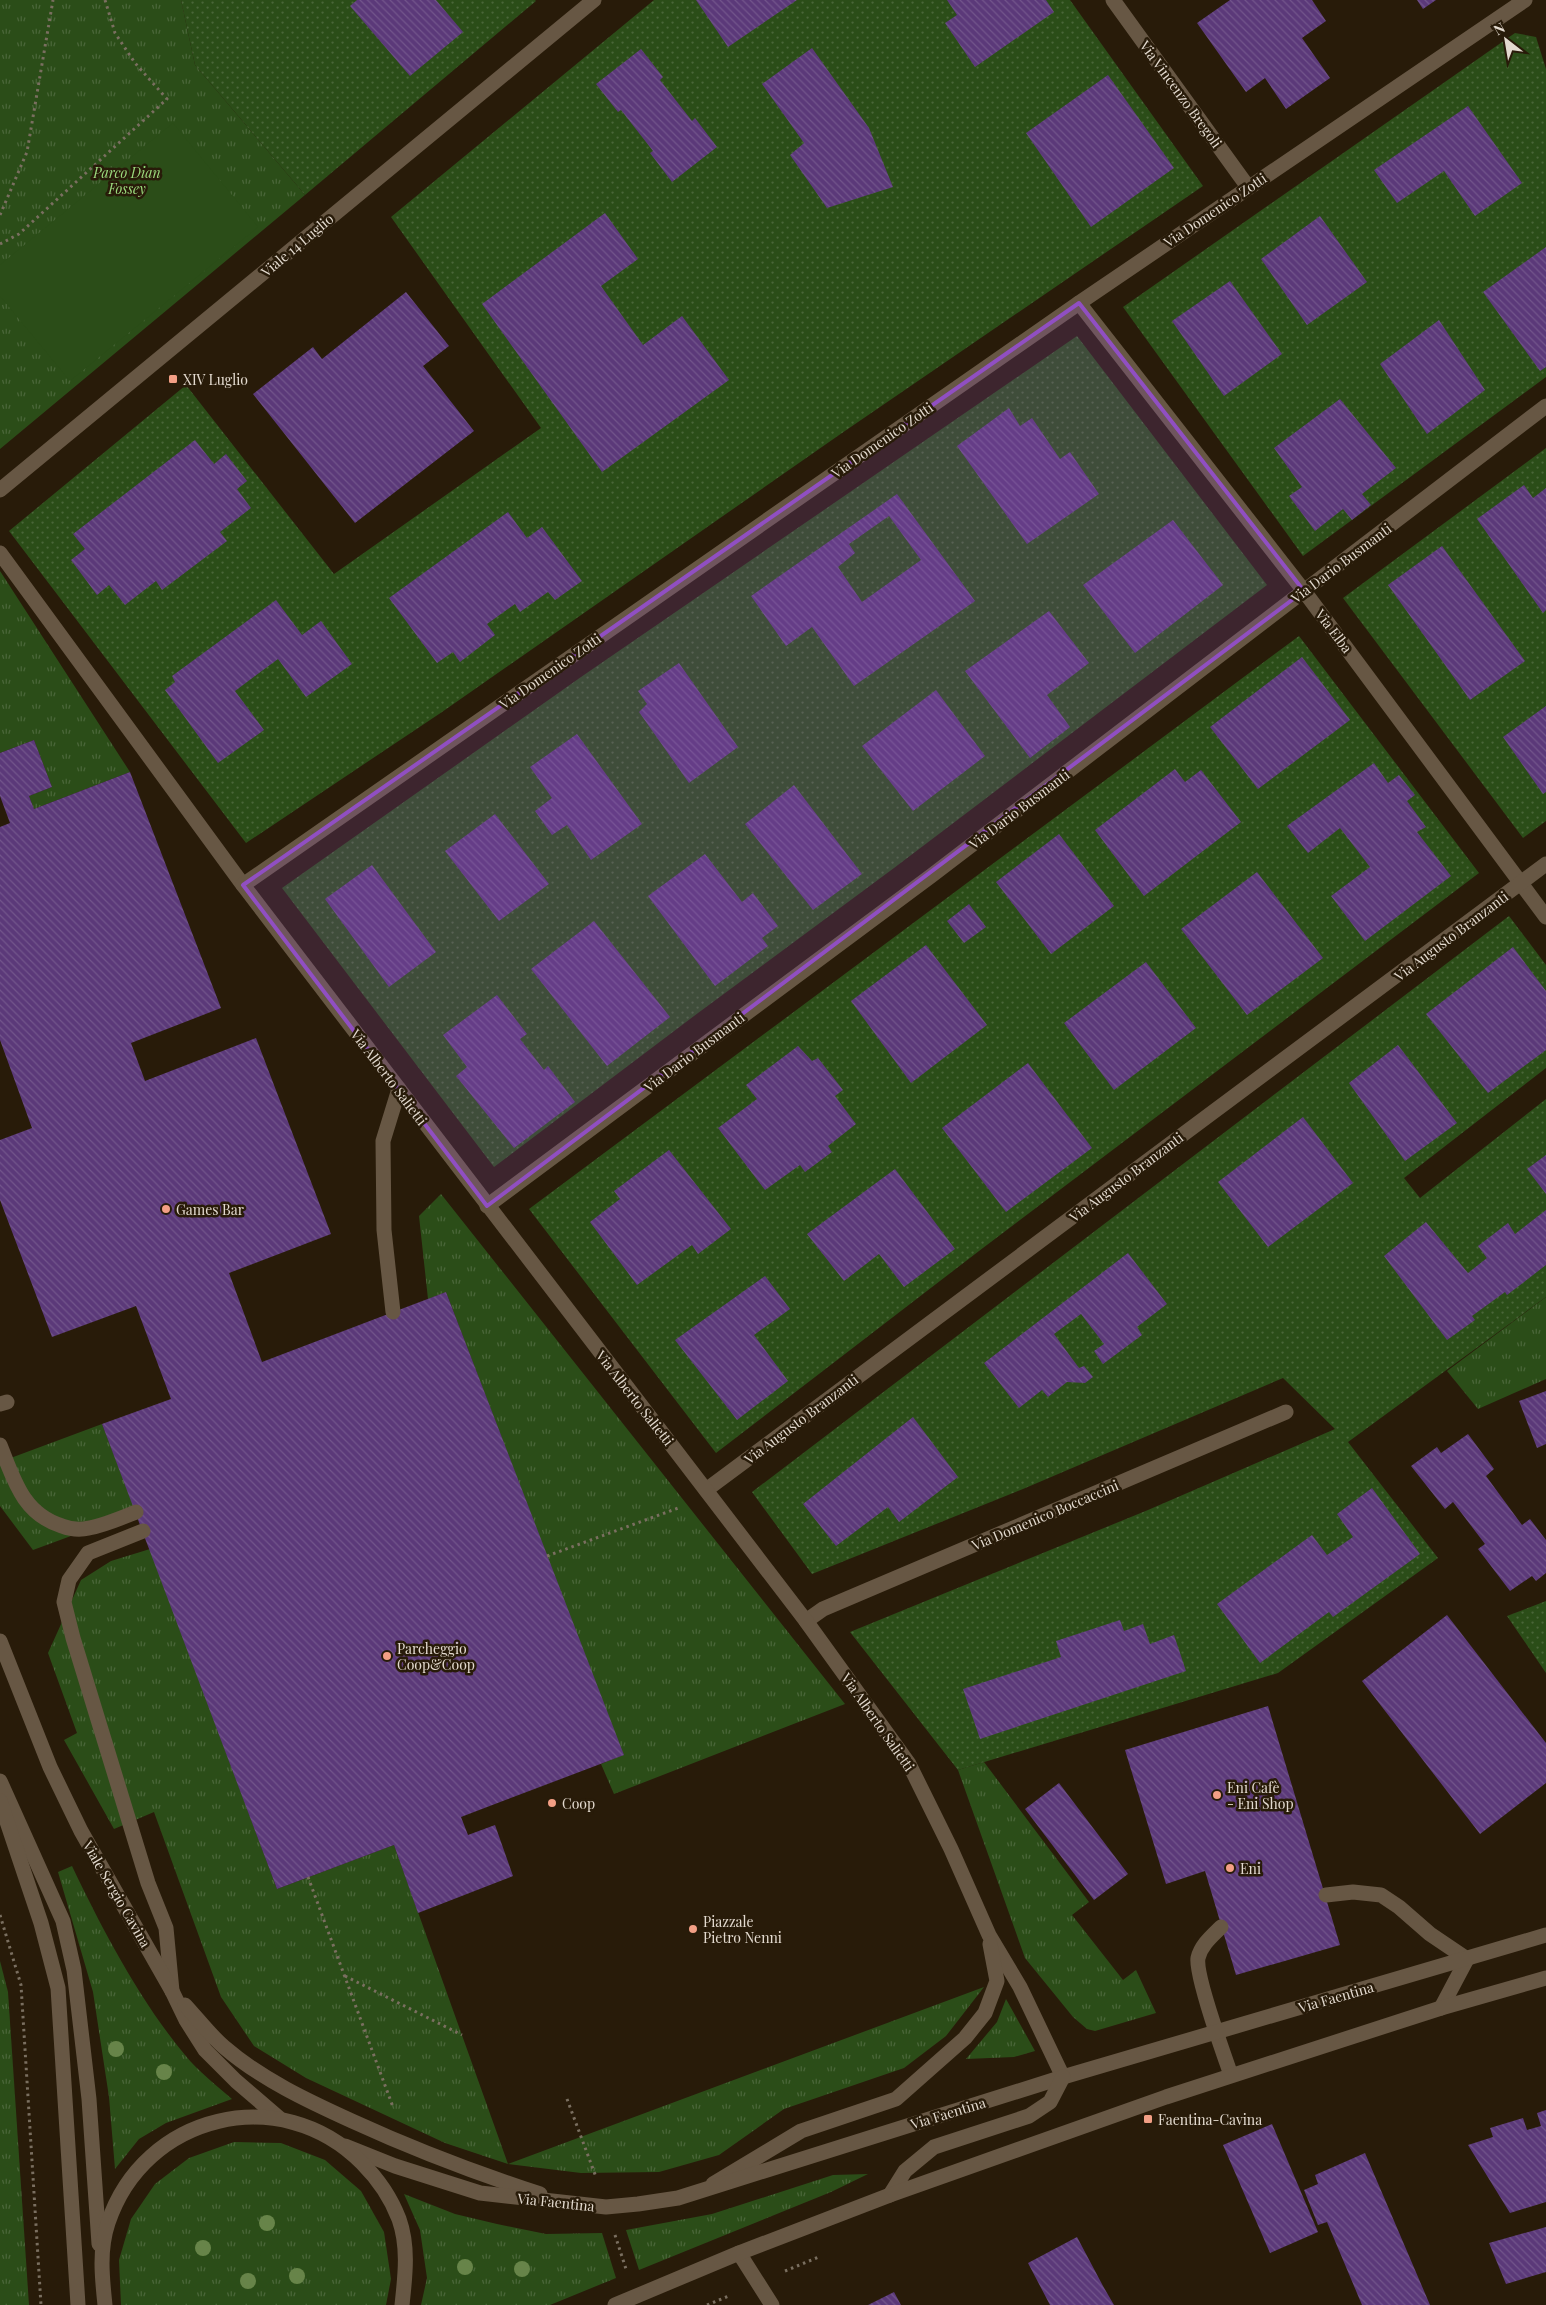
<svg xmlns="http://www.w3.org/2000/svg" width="1546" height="2305" viewBox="0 0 1546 2305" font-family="'Playfair Display',serif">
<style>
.grass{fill:url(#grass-tufts)}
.garden{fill:url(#garden-dots)}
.pitch{fill:#2b4d18}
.building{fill:url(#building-back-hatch);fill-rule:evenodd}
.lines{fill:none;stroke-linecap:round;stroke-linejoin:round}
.path{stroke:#7a6f60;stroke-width:3;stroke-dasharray:2.5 4;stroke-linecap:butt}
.service{stroke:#675744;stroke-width:15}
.minor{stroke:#675744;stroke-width:15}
.tertiary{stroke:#675744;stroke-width:15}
.tree{fill:#678449}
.marked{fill:#904fc2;fill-opacity:0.2;stroke:#904fc2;stroke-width:4;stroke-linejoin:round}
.poi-dot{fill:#f39f85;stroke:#281b09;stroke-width:2}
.labels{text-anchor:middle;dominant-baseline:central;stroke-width:5;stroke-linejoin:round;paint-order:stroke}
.street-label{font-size:14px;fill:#e3dacf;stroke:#281b09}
.park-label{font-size:14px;font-style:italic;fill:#9bda7d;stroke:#281b09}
.poi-label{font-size:14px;fill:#e3dacf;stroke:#281b09;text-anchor:start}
</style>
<defs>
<pattern id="grass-tufts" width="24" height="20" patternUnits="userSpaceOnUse" patternTransform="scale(1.25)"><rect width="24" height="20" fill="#2b4d18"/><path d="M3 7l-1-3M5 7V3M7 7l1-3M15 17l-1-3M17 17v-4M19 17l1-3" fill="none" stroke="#4a6639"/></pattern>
<pattern id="garden-dots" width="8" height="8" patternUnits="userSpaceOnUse" patternTransform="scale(1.25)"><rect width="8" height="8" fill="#2b4d18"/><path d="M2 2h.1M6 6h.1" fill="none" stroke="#4a6639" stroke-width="1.8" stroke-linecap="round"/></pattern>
<pattern id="building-back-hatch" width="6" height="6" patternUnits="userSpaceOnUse" patternTransform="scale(1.25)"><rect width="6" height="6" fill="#5b3979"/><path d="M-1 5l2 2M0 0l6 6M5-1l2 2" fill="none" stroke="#72558b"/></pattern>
</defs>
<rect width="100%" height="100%" fill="#281b09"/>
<g class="grass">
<polygon points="0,0 181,0 195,65 305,195 0,449"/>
<polygon points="0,571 130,772 34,809 29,796 52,787 34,740 0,753"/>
<polygon points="441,1194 845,1704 614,1794 601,1764 623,1755 446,1292 428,1299 419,1216"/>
<polygon points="1546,1297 1546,1379 1478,1409 1447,1371"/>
<polygon points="102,1424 136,1512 33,1550 0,1506 0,1438 8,1459"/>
<polygon points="150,1549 277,1889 394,1845 508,2164 984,1987 946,2036 904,2068 784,2109 719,2155 659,2172 581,2173 508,2164 445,2143 306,2078 254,2046 221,1997 154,1812 114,1829 64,1740 77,1733 48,1653 81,1580 111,1561"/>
<polygon points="984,1762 1089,1902 1072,1915 1123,1980 1136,1970 1156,2013 1095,2031 1087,2029 1073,2017 1025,1958 958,1770"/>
<path d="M72 1866C102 1929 140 2001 185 2055 198 2071 216 2085 232 2099L166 2123 139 2139 115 2169 109 2097 93 1992 58 1872Z"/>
<polygon points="0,1961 8,1992 29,2305 0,2305"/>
<polygon points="1006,1999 1035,2051 1014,2057 966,2059 997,2022"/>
<polygon points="234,2142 281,2143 325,2160 361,2191 384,2232 391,2279 386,2305 121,2305 119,2260 131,2219 155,2184 189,2158"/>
<polygon points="868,2174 831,2192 639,2270 626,2230 712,2214 833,2175"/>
<polygon points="404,2194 455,2214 497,2224 546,2234 602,2233 616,2278 550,2305 421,2305 427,2278 420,2230"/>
</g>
<g class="garden">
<polygon points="181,0 535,0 536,1 305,195 195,65"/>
<polygon points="654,0 1070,0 1203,186 842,433 442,712 246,843 9,531 186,385 334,574 541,428 391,217"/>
<polygon points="1515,33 1536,37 1546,69 1546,377 1303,556 1123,307"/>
<polygon points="1077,336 1267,585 894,868 694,1016 494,1167 282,888 581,677"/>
<polygon points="1546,448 1546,821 1523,838 1343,598"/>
<polygon points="1299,636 1479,873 979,1251 716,1453 529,1209"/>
<polygon points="1509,916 1546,965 1546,1068 1404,1178 1420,1198 1546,1099 1546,1297 1348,1442 1438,1558 1278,1673 958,1770 850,1632 1148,1510 1335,1429 1283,1378 1023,1489 812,1574 752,1492"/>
<polygon points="1546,1601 1546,1673 1507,1616"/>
</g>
<polygon class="pitch" points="173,123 258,227 70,381 0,296 0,265"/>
<g class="building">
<polygon points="357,0 436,0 463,32 410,76 350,6"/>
<polygon points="696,0 797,0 728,47"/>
<polygon points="947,0 1046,0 1054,12 975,67 945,23 957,15"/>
<polygon points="1230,0 1312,0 1326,21 1302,38 1330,78 1286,109 1265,78 1246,92 1197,23"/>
<polygon points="1417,0 1436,0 1423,9"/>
<polygon points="812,48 869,128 893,187 827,208 790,155 804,143 762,84"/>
<polygon points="641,49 663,77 660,80 692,121 695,118 717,147 672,182 650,153 653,151 621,110 618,112 596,84"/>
<polygon points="1108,75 1174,168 1091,227 1026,133"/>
<polygon points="1468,106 1522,183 1475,216 1444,171 1397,203 1374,170"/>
<polygon points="605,213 638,259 601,286 643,345 682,316 729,380 602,472 482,304"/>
<polygon points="1320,216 1367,282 1307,325 1261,259"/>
<polygon points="1546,247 1546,367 1540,371 1483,292"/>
<polygon points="1230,281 1282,354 1224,396 1172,321"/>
<polygon points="406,292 449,346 423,366 474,431 355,523 253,394 313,347 322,359"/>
<polygon points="1439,320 1485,390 1427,434 1380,364"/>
<polygon points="1340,399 1396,468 1362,494 1371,505 1352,520 1343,509 1315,531 1289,496 1302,487 1274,448"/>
<polygon points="1009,408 1020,426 1032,418 1060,459 1070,452 1099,494 1027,544 957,446"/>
<polygon points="195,440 214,464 226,454 247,481 237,489 251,508 220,532 227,541 162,590 156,581 125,605 109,585 97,595 71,560 85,549 73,534"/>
<polygon points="1524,485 1533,498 1546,488 1546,610 1543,613 1477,519"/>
<path d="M897 494 975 601 854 686 812 627 786 646 751 596ZM889 516 921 560 862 602 838 567 855 553 849 544Z"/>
<polygon points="508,512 527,538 542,527 582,581 555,600 548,592 520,612 515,604 487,624 495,635 460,662 453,652 437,663 389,598"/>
<polygon points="1173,520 1223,585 1135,653 1083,585"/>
<polygon points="1442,546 1525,661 1470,700 1388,585"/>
<polygon points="276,600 302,635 321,621 352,664 306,697 278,659 235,691 264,730 218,763 165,690 175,682 172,676"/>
<polygon points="1049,611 1089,663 1047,695 1070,727 1030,758 965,671"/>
<polygon points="1302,657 1350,720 1258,789 1210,727"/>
<polygon points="679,663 738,747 689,783 639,712 647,704 638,691"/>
<polygon points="936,690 985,756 913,811 862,746"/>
<polygon points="1546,706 1546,792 1543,794 1503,737"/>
<polygon points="577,734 642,824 591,860 567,825 552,835 535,811 552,798 530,767"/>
<polygon points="34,740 52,787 29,796 34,809 130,772 221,1008 131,1043 145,1081 256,1038 331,1234 229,1273 262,1362 446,1292 624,1755 461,1817 468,1835 495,1825 513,1876 418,1913 394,1845 277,1889 102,1424 171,1399 136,1306 52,1337 0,1200 0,1140 32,1128 0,1040 0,827 10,823 0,796 0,753"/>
<polygon points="1374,763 1388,783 1399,775 1415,795 1407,801 1426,827 1417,832 1451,876 1365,941 1331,896 1370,867 1340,828 1308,853 1287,826"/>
<polygon points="1175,769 1185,782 1201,770 1241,822 1144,896 1095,830"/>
<polygon points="794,785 862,874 813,910 745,824"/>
<polygon points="495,814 549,884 499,921 445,851"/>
<polygon points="1059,834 1114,906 1051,954 996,882"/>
<polygon points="705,854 742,902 753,893 778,926 762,938 768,946 715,986 648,896"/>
<polygon points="372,865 436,952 389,987 325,899"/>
<polygon points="1257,872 1323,958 1247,1015 1181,929"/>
<polygon points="969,904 986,927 964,943 947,921"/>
<polygon points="594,921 670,1017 607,1066 531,969"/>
<polygon points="926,945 987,1025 911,1083 851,1001"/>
<polygon points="1513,947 1546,991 1546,1050 1488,1093 1426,1014"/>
<polygon points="1146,962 1196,1028 1114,1090 1064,1023"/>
<polygon points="497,995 527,1034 520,1039 544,1070 548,1066 575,1102 514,1148 456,1076 467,1067 443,1035"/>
<polygon points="1398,1045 1457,1123 1405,1161 1349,1083"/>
<polygon points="798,1046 812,1061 818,1058 843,1090 835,1096 856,1124 828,1146 832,1152 805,1172 800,1165 765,1190 718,1128 757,1099 746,1085"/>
<polygon points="1028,1063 1092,1148 1006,1212 942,1128"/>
<polygon points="1303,1117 1353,1183 1268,1247 1218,1182"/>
<polygon points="669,1150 731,1229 698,1254 692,1245 637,1285 590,1222 620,1199 614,1191"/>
<polygon points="1546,1155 1546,1194 1527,1169"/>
<polygon points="895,1169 955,1249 904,1287 879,1254 844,1281 807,1234"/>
<polygon points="1546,1210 1546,1265 1507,1295 1505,1292 1472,1316 1475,1320 1447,1340 1384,1256 1426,1222 1468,1273 1487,1258 1478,1246 1508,1223 1515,1234"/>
<polygon points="1128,1253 1167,1304 1137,1327 1142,1335 1103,1364 1094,1351 1104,1344 1081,1314 1054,1334 1079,1368 1084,1366 1093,1377 1085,1383 1067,1382 1048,1397 1042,1390 1019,1408 984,1363"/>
<polygon points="765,1276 790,1309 754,1335 788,1381 737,1420 675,1340"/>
<polygon points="1546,1391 1546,1444 1537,1448 1519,1401"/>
<polygon points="913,1417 958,1477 899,1522 888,1507 836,1546 803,1504"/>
<polygon points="1468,1434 1494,1469 1486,1476 1522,1525 1530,1519 1546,1540 1546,1573 1536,1581 1532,1576 1510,1591 1478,1549 1485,1544 1453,1502 1445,1509 1411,1466 1437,1447 1441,1453"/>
<polygon points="1372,1488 1420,1554 1333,1617 1329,1612 1260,1663 1217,1604 1312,1535 1327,1555 1353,1537 1337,1514"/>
<polygon points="1447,1615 1546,1743 1546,1783 1480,1834 1362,1681"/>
<polygon points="1120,1620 1124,1631 1143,1624 1150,1644 1174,1635 1186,1671 980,1739 963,1689 1061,1657 1056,1641"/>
<polygon points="1268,1706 1340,1945 1236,1975 1205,1871 1166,1884 1125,1750"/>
<polygon points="1059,1783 1128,1874 1094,1900 1025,1809"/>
<polygon points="1546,2110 1546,2202 1510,2213 1468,2145 1493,2137 1490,2128 1523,2118 1527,2130 1541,2126 1537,2113"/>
<polygon points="1272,2124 1318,2232 1270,2253 1223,2145"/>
<polygon points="1365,2153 1430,2305 1362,2305 1327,2222 1318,2225 1304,2190 1318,2184 1315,2175"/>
<polygon points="1546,2227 1546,2272 1506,2284 1489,2243"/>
<polygon points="1077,2237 1103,2286 1114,2305 1050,2305 1028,2263"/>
<polygon points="894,2292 901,2305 868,2305"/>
</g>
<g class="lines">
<g class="path">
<polyline points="0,215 27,152 53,0"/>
<polyline points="0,244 19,234 167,99 135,63 115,33 105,0"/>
<polyline points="547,1556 681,1507"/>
<polyline points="308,1877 393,2107"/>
<polyline points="0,1915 21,1985 41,2305"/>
<polyline points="345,1976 462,2035"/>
<polyline points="567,2099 596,2177"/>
<polyline points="615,2235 626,2269"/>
<polyline points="785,2271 821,2256"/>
<polyline points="707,2305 731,2295"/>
</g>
<g class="service">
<polyline points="0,553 243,885"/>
<polyline points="393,1312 384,1230 383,1141 399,1089"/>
<polyline points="0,1404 7,1402"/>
<path d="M0 1445C14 1480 23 1514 62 1526 70 1529 81 1530 89 1528 105 1525 121 1518 136 1512"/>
<polyline points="143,1531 88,1553 69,1580 64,1602 73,1638 148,1883 166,1928 172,1991"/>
<polyline points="1326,1895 1353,1892 1381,1895 1399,1907 1430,1934 1467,1959 1441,2008"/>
<path d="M1221 1927C1212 1936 1201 1945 1198 1958 1195 1975 1224 2055 1231 2075"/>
</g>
<g class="minor">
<polyline points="1113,0 1248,187"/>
<polyline points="1079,303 1304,591 1546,917"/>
<polyline points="487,1206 931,876 1546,406"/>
<polyline points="706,1490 1546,864"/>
<polyline points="806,1621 823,1609 1286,1412"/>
<polyline points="1063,2077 1020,1987 989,1935 951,1849 909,1764 806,1621 243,885 1079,303 1525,0"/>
<polyline points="713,2184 801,2131 896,2099 965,2038 985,2013 997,1981 990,1944"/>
<polyline points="739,2253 772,2305"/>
</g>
<g class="tertiary">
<polyline points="0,490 594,0"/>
<polyline points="0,1641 50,1767 81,1831 172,1991 186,2020 205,2050 236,2081 279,2118"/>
<polyline points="0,1781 63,1921 74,1970 89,2099 99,2244"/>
<polyline points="0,1801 41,1923 58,1988 78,2305"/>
<path d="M185 2005C198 2019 210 2035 224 2047 261 2079 308 2101 352 2121 413 2149 476 2173 540 2194"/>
<polyline points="345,2146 395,2166 480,2193 606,2207 638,2204 678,2198 1063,2077 1546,1935"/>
<polyline points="890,2195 905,2171 934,2147 1029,2116 1050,2102 1063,2077"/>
<path d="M105 2305C102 2277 99 2250 108 2223 144 2114 281 2081 362 2163 377 2178 391 2198 399 2219 409 2247 405 2277 402 2305"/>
<polyline points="615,2305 739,2253 890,2195 1166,2097 1441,2008 1546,1978"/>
</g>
</g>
<g class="tree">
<circle cx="116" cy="2049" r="8"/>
<circle cx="164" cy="2072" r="8"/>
<circle cx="267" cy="2223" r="8"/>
<circle cx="203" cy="2248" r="8"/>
<circle cx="465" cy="2267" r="8"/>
<circle cx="522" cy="2269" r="8"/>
<circle cx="297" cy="2276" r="8"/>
<circle cx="248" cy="2281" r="8"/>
</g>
<path class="marked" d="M1079 303 1304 591 487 1206 243 885Z"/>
<g class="poi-dot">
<rect x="168" y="374" width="10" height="10" rx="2.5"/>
<circle cx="166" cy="1209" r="5"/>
<circle cx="387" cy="1656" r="5"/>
<circle cx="1217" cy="1795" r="5"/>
<circle cx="552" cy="1803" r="5"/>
<circle cx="1230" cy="1868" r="5"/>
<circle cx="693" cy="1929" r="5"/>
<rect x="1143" y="2114" width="10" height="10" rx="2.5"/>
</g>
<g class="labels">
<g class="street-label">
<text transform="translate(1181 94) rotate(54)">Via Vincenzo Bregoli</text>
<text transform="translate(1215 210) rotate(-34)">Via Domenico Zotti</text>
<text transform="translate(297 245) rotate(-40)">Viale 14 Luglio</text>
<text transform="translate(882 440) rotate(-35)">Via Domenico Zotti</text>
<text transform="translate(1341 563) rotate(-37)">Via Dario Busmanti</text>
<text transform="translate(1334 631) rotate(53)">Via Elba</text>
<text transform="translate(550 671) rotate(-35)">Via Domenico Zotti</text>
<text transform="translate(1019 809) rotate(-37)">Via Dario Busmanti</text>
<text transform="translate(1451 936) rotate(-37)">Via Augusto Branzanti</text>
<text transform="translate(694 1052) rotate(-37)">Via Dario Busmanti</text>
<text transform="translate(389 1077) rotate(53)">Via Alberto Salietti</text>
<text transform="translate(1126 1177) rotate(-37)">Via Augusto Branzanti</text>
<text transform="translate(635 1398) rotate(52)">Via Alberto Salietti</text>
<text transform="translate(801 1419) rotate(-37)">Via Augusto Branzanti</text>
<text transform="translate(1045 1515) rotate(-23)">Via Domenico Boccaccini</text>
<text transform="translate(878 1722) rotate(55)">Via Alberto Salietti</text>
<text transform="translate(117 1894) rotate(60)">Viale Sergio Cavina</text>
<text transform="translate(1336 1997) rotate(-16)">Via Faentina</text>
<text transform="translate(948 2113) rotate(-17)">Via Faentina</text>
<text transform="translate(556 2202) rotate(6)">Via Faentina</text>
</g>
<g class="park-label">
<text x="127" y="172">Parco Dian<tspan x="127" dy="16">Fossey</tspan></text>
</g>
<g class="poi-label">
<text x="183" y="379">XIV Luglio</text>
<text x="176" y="1209">Games Bar</text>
<text x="397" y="1648">Parcheggio<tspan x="397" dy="16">Coop&amp;Coop</tspan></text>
<text x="1227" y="1787">Eni Cafè<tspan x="1227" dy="16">- Eni Shop</tspan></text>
<text x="562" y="1803">Coop</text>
<text x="1240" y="1868">Eni</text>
<text x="703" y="1921">Piazzale<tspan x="703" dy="16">Pietro Nenni</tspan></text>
<text x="1158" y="2119">Faentina-Cavina</text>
</g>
</g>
<g transform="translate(1506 40) rotate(329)" stroke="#281b09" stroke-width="4" paint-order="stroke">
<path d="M0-4L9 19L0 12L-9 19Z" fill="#e3dacf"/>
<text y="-8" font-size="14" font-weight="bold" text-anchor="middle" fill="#e3dacf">N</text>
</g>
</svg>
